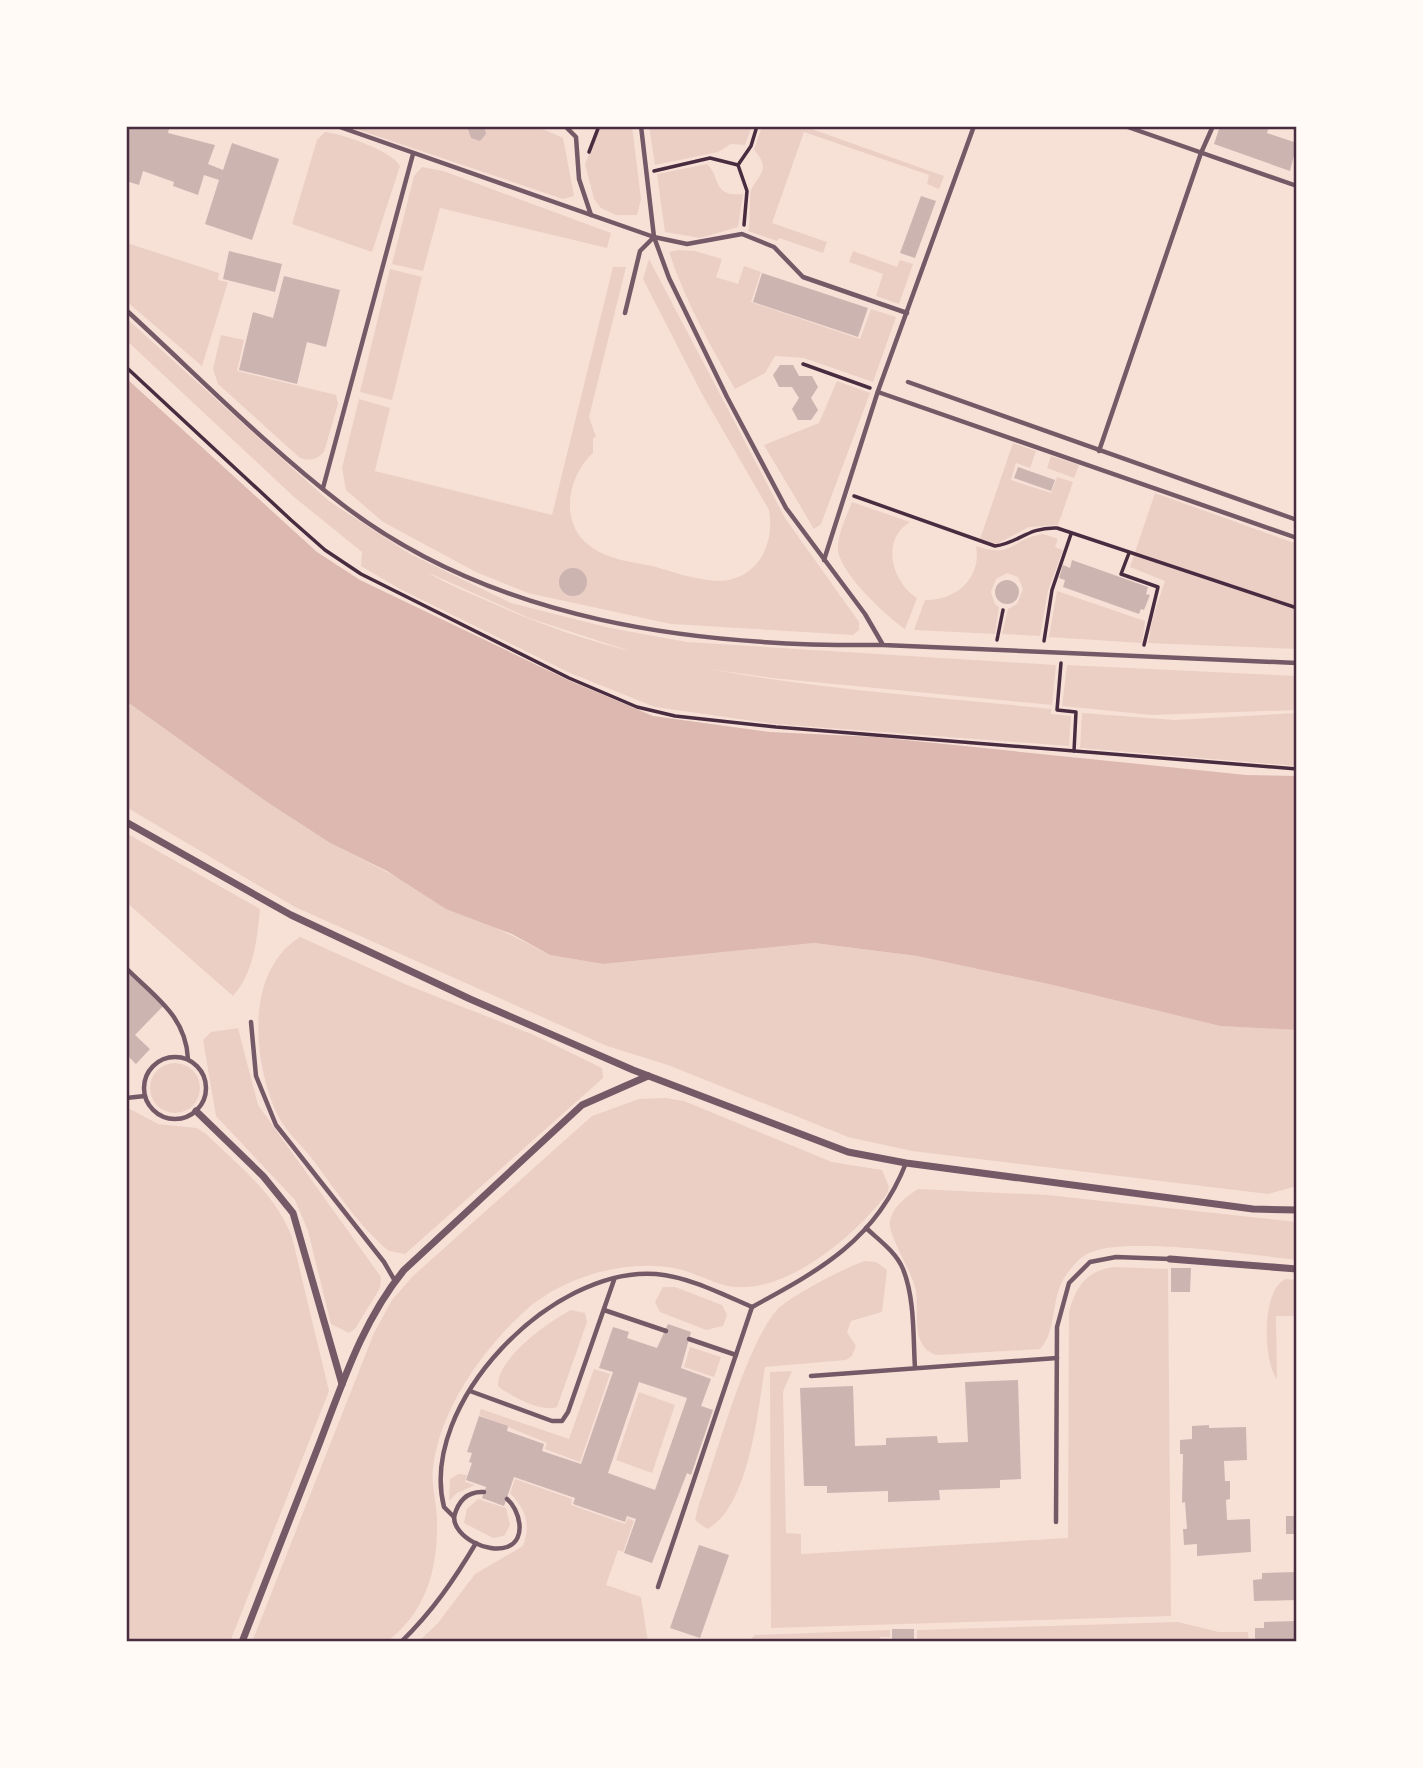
<svg xmlns="http://www.w3.org/2000/svg" width="1423" height="1768" viewBox="0 0 1423 1768" font-family="'Space Grotesk',sans-serif">
<style>
.green{fill:#ebcfc5}
.water{fill:#dcb8b0}
.building{fill:#ccb4b1;fill-rule:evenodd}
.lines{fill:none;stroke-linecap:round;stroke-linejoin:round}
.path{stroke:#4a2c40;stroke-width:3.5}
.service{stroke:#755966;stroke-width:4.5}
.minor{stroke:#755966;stroke-width:7}
.neatline{fill:none;stroke:#4a2c40;stroke-width:2.5}
</style>
<rect width="100%" height="100%" fill="#f7e1d7"/>
<g class="green">
<polygon points="347,126 536,126 563,138 574,196 563,199"/>
<polygon points="601,126 632,126 641,199 637,215 616,215 601,208 594,199 585,164"/>
<polygon points="649,126 752,126 745,145 731,144 718,152 655,165"/>
<path d="M762 126H803L944 176 939 189 927 184 929 175 804 132 772 223 827 242 823 253 779 238 777 241 748 231C751 222 749 195 751 190 760 173 771 169 754 150Z"/>
<path d="M325 132C343 134 392 151 400 166L372 252 292 224 317 140Z"/>
<path d="M707 164C721 176 711 197 743 194L738 227 700 238 665 232 657 174Z"/>
<polygon points="422,167 443,171 611,233 607,248 440,208 423,271 392,264 414,176"/>
<polygon points="127,243 219,273 218,280 228,282 202,366 126,301"/>
<path d="M678 250 695 251 722 259 716 277 738 284 744 266 761 272 751 302 860 339 871 309 896 317 873 382 804 358 775 356 765 373 735 389C710 345 685 301 669 252Z"/>
<polygon points="853,251 897,267 900,260 913,264 899,304 876,296 883,274 849,262"/>
<path d="M649 259 785 518 859 622V630L853 635 671 624 528 593 476 572 383 522 346 490 342 468 359 399 390 408 375 471 552 515 613 267H626L589 417 596 437 593 438V453C567 476 559 524 590 546 608 560 634 562 656 567 673 572 690 578 708 580 752 587 776 549 769 510L702 394 643 279Z"/>
<polygon points="390,269 422,277 392,400 360,392"/>
<path d="M126 318 329 501 410 554 511 603 610 628 687 642 1056 665 1052 705 772 678 695 667 645 656 529 618 427 572C449 586 475 595 499 606 673 683 864 689 1051 709V714L1071 716 1069 746 775 724 655 707 570 673 400 589 361 566 362 552 294 497 126 340Z"/>
<path d="M221 335 244 340 237 371 336 395 338 404 324 452C316 460 310 461 300 458L218 384 213 369Z"/>
<polygon points="837,381 870,393 821,524 814,529 764,445 819,423"/>
<polygon points="1013,443 1036,451 1030,468 1016,463 1011,480 1051,493 1057,477 1073,482 1058,525 1029,527 997,544 980,539"/>
<polygon points="1051,456 1079,465 1074,478 1047,468"/>
<polygon points="1155,493 1297,544 1297,649 1148,643 1153,617 1165,581 1130,567"/>
<path d="M852 502 910 522C880 540 892 582 917 598L905 629C887 617 840 573 838 550 837 534 847 516 852 502Z"/>
<path d="M1043 534 1058 539 1055 547 1063 550 1048 591 1040 636 1002 634 1008 609 1017 604 1023 589 1018 577 1007 573 996 579 991 592 995 604 999 607 995 634 914 630 925 600C956 601 982 578 976 546 1014 559 1010 539 1043 534Z"/>
<polygon points="1057,591 1145,621 1142,643 1049,637"/>
<polygon points="1067,665 1297,676 1297,710 1152,715 1062,706"/>
<polygon points="126,701 264,800 330,843 550,955 603,964 814,943 917,956 1053,985 1220,1026 1297,1030 1297,1186 1268,1194 912,1151 848,1137 668,1065 607,1046 295,907 126,807"/>
<polygon points="1082,713 1175,720 1297,713 1297,766 1080,748"/>
<path d="M126 833 260 909C257 939 254 973 233 996L126 902Z"/>
<path d="M300 937 407 985 534 1035 602 1068 603 1078 405 1254 389 1251C358 1226 334 1187 310 1156 299 1143 284 1129 277 1114 253 1062 244 972 300 937Z"/>
<polygon points="238,1028 258,1105 381,1277 380,1288 355,1329 349,1333 331,1324 308,1231 295,1200 216,1116 203,1040 211,1032"/>
<circle cx="175" cy="1088" r="25"/>
<path d="M665 1098 684 1101 832 1162 882 1170 889 1187 887 1194C855 1235 790 1292 734 1287 715 1285 697 1273 678 1269 629 1258 563 1276 525 1311 482 1350 440 1409 433 1468 431 1486 437 1504 437 1521 438 1569 426 1613 386 1642H252L374 1333 392 1300 413 1276 592 1116 639 1099Z"/>
<path d="M126 1107 158 1124 197 1128 206 1134C239 1166 275 1193 292 1237L329 1391 230 1642H130L126 1625Z"/>
<path d="M918 1189 1047 1195 1297 1222V1260C1252 1255 1127 1236 1089 1253 1080 1257 1072 1267 1066 1275 1050 1297 1058 1330 1040 1349L937 1355C908 1347 921 1309 915 1287 911 1271 887 1233 890 1221 893 1206 906 1197 918 1189Z"/>
<path d="M865 1261 876 1262 887 1270 882 1312 851 1321 847 1332 856 1346 852 1356 846 1360 765 1367C758 1410 749 1508 707 1529L695 1520 699 1504C716 1457 746 1344 777 1310 790 1296 846 1267 865 1261Z"/>
<path d="M1115 1267 1168 1269 1171 1616 771 1628 770 1372 792 1371 783 1392 786 1533 801 1534V1554L1068 1538 1069 1312C1076 1286 1087 1270 1115 1267Z"/>
<path d="M1286 1279 1297 1280V1316H1276L1277 1379C1263 1362 1261 1288 1286 1279Z"/>
<polygon points="663,1287 675,1287 722,1305 727,1315 723,1326 706,1330 660,1312 655,1302"/>
<path d="M571 1310 585 1313 587 1322 557 1407C542 1413 510 1396 498 1386 497 1358 548 1322 571 1310Z"/>
<polygon points="690,1347 721,1357 714,1377 684,1367"/>
<polygon points="594,1369 610,1374 580,1462 545,1449 547,1443 479,1415 481,1409 569,1439"/>
<polygon points="639,1392 675,1405 652,1473 616,1460"/>
<polygon points="459,1474 467,1475 465,1482 475,1485 457,1493 449,1501 450,1479"/>
<path d="M515 1479 572 1499 571 1505 625 1524 628 1518 634 1521 623 1552 618 1550 606 1585 641 1597 648 1642H418L438 1623 475 1574 523 1546C531 1524 526 1510 510 1493Z"/>
<polygon points="478,1499 506,1508 510,1525 504,1536 493,1538 464,1523 467,1509"/>
<polygon points="1178,1622 1219,1632 1248,1632 1249,1642 917,1642 917,1630"/>
<polygon points="890,1630 890,1637 880,1637 880,1642 748,1642 755,1635"/>
</g>
<polygon class="water" points="126,378 317,552 360,580 568,680 653,716 770,732 876,737 1246,775 1297,776 1297,1030 1220,1026 1053,985 917,956 814,943 603,964 550,955 512,934 446,909 387,871 330,843 264,800 126,701"/>
<g class="building">
<polygon points="126,126 159,126 169,129 168,133 215,145 208,164 223,170 232,143 279,159 252,240 205,224 219,180 204,175 198,195 173,186 174,182 143,171 139,185 126,181"/>
<polygon points="472,126 484,126 486,134 480,141 471,138 468,129"/>
<polygon points="1220,126 1256,129 1257,126 1266,126 1269,127 1267,133 1297,143 1290,171 1214,144"/>
<polygon points="921,196 936,201 915,258 900,253"/>
<polygon points="229,251 282,264 275,292 223,279"/>
<polygon points="762,273 868,308 858,337 753,302"/>
<polygon points="284,276 340,290 326,347 307,342 297,384 239,370 253,312 273,318"/>
<polygon points="780,365 793,365 799,376 812,376 818,387 811,398 818,410 811,420 798,420 792,409 799,398 792,387 779,387 773,375"/>
<polygon points="1018,467 1055,480 1051,491 1014,478"/>
<polygon points="1072,560 1148,587 1146,594 1150,595 1144,610 1141,609 1139,614 1063,587 1065,580 1059,578 1063,565 1070,568"/>
<circle cx="573" cy="582" r="14"/>
<circle cx="1007" cy="592" r="12"/>
<polygon points="131,973 164,1005 135,1035 150,1049 136,1064 126,1054 126,978"/>
<polygon points="1171,1268 1191,1268 1190,1292 1171,1292"/>
<path d="M668 1324 691 1332 681 1368 711 1379 701 1406 713 1410 691 1475 687 1473 652 1563 624 1553 636 1519 627 1516 625 1522 573 1504 575 1498 514 1477 504 1506 482 1498 486 1487 466 1480 472 1463 469 1462 472 1453 467 1452 479 1416 508 1426 507 1431 544 1444 542 1451 581 1464 613 1372 599 1368 613 1327 629 1332 627 1338 657 1348ZM639 1382 687 1398 655 1490 608 1473Z"/>
<polygon points="1018,1380 1021,1479 1000,1480 1000,1488 939,1490 940,1500 888,1502 888,1491 827,1493 827,1486 804,1486 800,1388 853,1386 855,1446 886,1445 886,1438 937,1436 938,1443 968,1442 965,1382"/>
<polygon points="1209,1425 1209,1428 1246,1427 1247,1460 1224,1461 1225,1481 1230,1481 1230,1499 1226,1500 1227,1520 1250,1519 1251,1552 1197,1556 1197,1544 1184,1545 1183,1529 1187,1529 1185,1502 1182,1503 1183,1454 1180,1454 1180,1440 1192,1439 1192,1426"/>
<rect x="1286" y="1516" width="11" height="18"/>
<polygon points="699,1545 729,1555 700,1638 670,1628"/>
<polygon points="1297,1572 1297,1600 1254,1601 1253,1580 1262,1579 1262,1573"/>
<polygon points="1297,1621 1297,1642 1255,1642 1255,1628 1264,1628 1264,1622"/>
<polygon points="892,1629 914,1629 914,1642 881,1642 881,1639 892,1639"/>
</g>
<g class="lines">
<g class="path">
<polyline points="589,152 599,126"/>
<polyline points="654,171 710,158 738,165"/>
<polyline points="744,225 747,191 738,165 751,146 757,126"/>
<polyline points="803,364 870,388"/>
<polyline points="126,367 291,520 325,550 361,574 569,678 637,707 675,716 776,727 1297,769"/>
<path d="M854 496 995 546C1019 543 1027 527 1057 528L1297 608"/>
<polyline points="1129,553 1121,574 1158,587 1144,645"/>
<polyline points="997,640 1003,610"/>
<polyline points="1044,641 1052,590 1071,534"/>
<polyline points="1061,663 1057,710 1076,712 1074,751"/>
</g>
<g class="service">
<polyline points="337,126 654,237 687,244 742,234 774,247 803,277 907,313"/>
<polyline points="565,126 576,137 579,179 591,215"/>
<polyline points="641,126 654,237 669,278 727,397 786,508 865,614 883,645 1297,663"/>
<polyline points="1125,126 1297,186"/>
<path d="M126 310C197 375 266 446 343 505 496 622 696 647 882 645"/>
<polyline points="625,313 640,251 654,237"/>
<polyline points="908,382 1297,520"/>
<polyline points="878,392 1297,538"/>
<polyline points="1099,451 1201,153 1213,126"/>
<polyline points="323,488 413,154"/>
<polyline points="824,560 878,391 974,126"/>
<path d="M126 968C155 997 186 1016 188 1059"/>
<polyline points="251,1022 256,1076 276,1125 384,1262 395,1281"/>
<circle cx="175" cy="1088" r="31"/>
<polyline points="126,1098 145,1096"/>
<path d="M866 1228C879 1240 896 1252 903 1269 915 1299 913 1337 915 1368"/>
<polyline points="604,1310 666,1331"/>
<polyline points="689,1339 736,1355"/>
<polyline points="811,1376 1057,1358"/>
<polyline points="470,1391 552,1421 562,1421 568,1412 614,1280"/>
<path d="M484 1492C467 1491 458 1501 454 1517 454 1537 488 1554 507 1547 528 1539 519 1509 507 1499"/>
<path d="M454 1517 444 1507C418 1404 552 1266 656 1274 689 1277 722 1294 752 1307"/>
<polyline points="1056,1522 1057,1327 1069,1283 1090,1262 1116,1257 1170,1259"/>
<path d="M658 1587 752 1307C820 1270 876 1240 906 1163"/>
<path d="M401 1642C432 1612 454 1580 476 1543"/>
</g>
<g class="minor">
<polyline points="126,822 291,915 470,999 633,1070 848,1152 906,1163 1253,1209 1297,1210"/>
<polyline points="196,1111 263,1176 293,1213 342,1384"/>
<polyline points="1170,1259 1297,1269"/>
<path d="M242 1642C268 1575 294 1509 320 1442 343 1382 363 1320 404 1270L582 1105 648 1076"/>
</g>
</g>
<rect width="1423" height="1768" fill="none" stroke="#fffaf5" stroke-width="256"/>
<rect x="128" y="128" width="1167" height="1512" class="neatline"/>
</svg>
